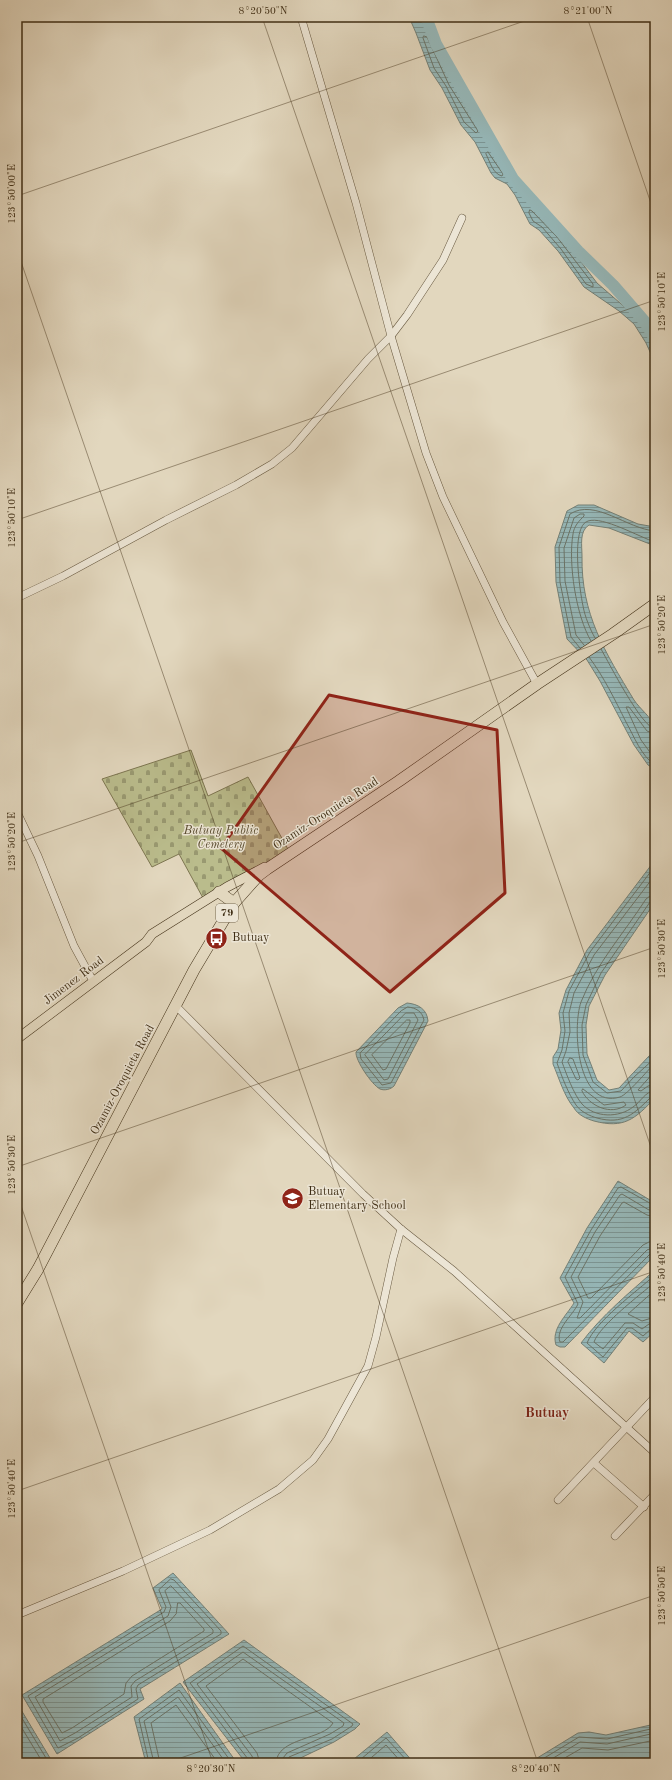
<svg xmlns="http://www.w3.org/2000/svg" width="672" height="1780" viewBox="0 0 672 1780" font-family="'Old Standard TT',serif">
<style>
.cemetery{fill:url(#cemetery-stones);stroke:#7d7651}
.water{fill:url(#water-rules);stroke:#748178}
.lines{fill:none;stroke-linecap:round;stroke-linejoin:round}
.shore{stroke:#6b7468;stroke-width:1}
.river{stroke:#96b8b9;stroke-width:12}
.minor-casing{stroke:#685940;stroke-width:8}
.major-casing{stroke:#402f16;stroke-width:10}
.highway-casing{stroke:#402f16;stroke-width:12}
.minor{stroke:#ece5d5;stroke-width:7}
.major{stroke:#e2d7be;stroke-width:9}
.highway{stroke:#e2d7be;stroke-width:11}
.marked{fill:#8f2418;fill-opacity:0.2;stroke:#8f2418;stroke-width:3;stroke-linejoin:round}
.ticks{fill:none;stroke:#402f16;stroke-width:1;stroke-opacity:0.45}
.labels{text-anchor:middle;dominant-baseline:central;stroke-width:3;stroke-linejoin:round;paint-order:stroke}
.shield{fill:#ece5d5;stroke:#74664f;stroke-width:1}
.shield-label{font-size:11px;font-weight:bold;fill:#402f16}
.street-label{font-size:12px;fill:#402f16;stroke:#ece5d5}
.park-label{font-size:12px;font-style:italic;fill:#584b2e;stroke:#ece5d5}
.poi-label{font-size:12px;fill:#402f16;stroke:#ece5d5;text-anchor:start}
.quarter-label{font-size:14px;font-weight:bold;fill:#7a1f14;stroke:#ece5d5}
.neatline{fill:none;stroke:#402f16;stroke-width:1.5}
.ticks-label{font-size:10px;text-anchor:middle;fill:#402f16}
</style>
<defs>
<pattern id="cemetery-stones" width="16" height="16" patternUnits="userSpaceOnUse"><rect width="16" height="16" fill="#babc8c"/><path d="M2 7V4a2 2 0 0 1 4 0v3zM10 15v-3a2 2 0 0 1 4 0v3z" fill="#999971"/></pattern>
<pattern id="water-rules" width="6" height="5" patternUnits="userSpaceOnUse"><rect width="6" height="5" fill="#96b8b9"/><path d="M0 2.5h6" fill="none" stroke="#7c9695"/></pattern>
</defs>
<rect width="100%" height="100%" fill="#e2d7be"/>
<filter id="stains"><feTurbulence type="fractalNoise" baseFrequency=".005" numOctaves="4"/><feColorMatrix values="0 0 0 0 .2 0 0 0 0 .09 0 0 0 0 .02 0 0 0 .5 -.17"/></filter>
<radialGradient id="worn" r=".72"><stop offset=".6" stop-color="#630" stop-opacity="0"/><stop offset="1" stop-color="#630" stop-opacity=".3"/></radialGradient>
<polygon class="cemetery" points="191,750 208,796 248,777 289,851 203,898 179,854 152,867 102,779"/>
<g class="water">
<polygon points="409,17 418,17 427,29 444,66 462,100 506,170 524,196 560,234 597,283 643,323 655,344 655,363 646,343 634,324 619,311 584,287 558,251 539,230 530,224 515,195 507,184 495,178 491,173 475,142 461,125 442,88 430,70 416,33"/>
<path d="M578 505H594L638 524 655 527V546L609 528 589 525C579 531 582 546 582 556 581 614 605 652 634 700 640 709 651 717 655 727 657 733 655 761 655 769L648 765 634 745 600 681 587 660 567 639 556 582 555 547 567 511Z"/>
<path d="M655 860V902L605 975 589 1006 586 1025 587 1054 597 1080 609 1090 619 1088 649 1056 655 1053V1098C635 1119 624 1129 594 1121 587 1119 578 1115 574 1108 564 1096 559 1078 553 1064V1057L558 1049 561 1030 559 1013 566 990 587 950Z"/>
<path d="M407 1003C418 1004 427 1009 428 1021L394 1086C391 1089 385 1091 380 1089 372 1085 355 1060 356 1052L398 1008Z"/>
<path d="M618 1181 655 1203V1255L565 1347H560L556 1345C551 1329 566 1316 574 1303L560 1278 587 1228Z"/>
<path d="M655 1270V1331L643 1342 629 1331 604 1363 581 1343C602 1315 629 1293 655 1270Z"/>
<polygon points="173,1573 229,1634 140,1689 144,1699 57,1754 22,1695 162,1609 153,1588"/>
<polygon points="244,1640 360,1724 355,1729 334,1742 290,1763 246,1763 183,1682"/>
<polygon points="180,1683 237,1763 146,1763 134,1717"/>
<polygon points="17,1703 53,1763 17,1763"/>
<polygon points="655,1724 655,1763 529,1763 578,1733 589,1732 606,1735"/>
<polygon points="387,1732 414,1763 358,1763 354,1759"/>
</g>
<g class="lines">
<g class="shore">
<polygon points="424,36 427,37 449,85 476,128 478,131 476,133 464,122 446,86 434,68 423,38"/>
<path d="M488 152 503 174 502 176C493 174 490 162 486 154Z"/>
<polygon points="530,210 532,211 557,237 593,284 593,287 586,284 561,249 542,227 533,221 529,213"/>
<path d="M595 638C590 629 585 617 583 606 580 592 570 526 588 521 603 516 639 537 655 542"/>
<path d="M584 645 576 635 565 581 564 548 574 518 580 514H584V516C579 521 574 526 573 534 568 563 576 616 591 641"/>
<path d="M580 648 571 637 560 582 559 547 570 514C595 498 627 529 655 531"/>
<path d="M601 649C609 663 642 728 655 729"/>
<path d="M589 657C604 677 615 700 626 722 634 736 641 756 655 765"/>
<polyline points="655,734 647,731 629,707 626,707 641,740 655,759"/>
<path d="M655 866 590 952 569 991 563 1013 565 1031 562 1050 557 1063C562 1077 568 1093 576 1105 581 1112 590 1116 597 1118 623 1125 634 1114 651 1097L655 1096"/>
<path d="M655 875 594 955 574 993 569 1013 570 1032 566 1051 562 1062C566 1073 574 1095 582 1104 595 1118 619 1118 633 1107 641 1102 645 1091 655 1091"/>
<path d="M655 895 650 896 646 899C624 933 596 964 581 1002 572 1028 577 1110 620 1097 627 1095 648 1070 655 1063"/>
<polyline points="655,900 650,902 601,973 586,1005 582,1025 583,1055 593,1082 607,1093 621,1091 634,1077 655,1058"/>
<path d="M408 1007C416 1008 422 1011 424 1020L391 1083 382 1085 361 1059 360 1053 401 1011Z"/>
<polygon points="406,1013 414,1013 418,1020 388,1079 384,1080 365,1055"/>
<polygon points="407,1020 410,1020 410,1023 386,1069 383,1070 372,1055"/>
<polygon points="570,1058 573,1059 580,1078 578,1080 576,1079 568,1062"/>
<polyline points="655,1071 638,1090 641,1091 648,1086 655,1085"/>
<path d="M583 1089 604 1105 624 1102 626 1105C611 1116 589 1106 582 1091Z"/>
<path d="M655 1206 621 1187 618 1188 591 1230 565 1277 578 1304C573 1315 555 1329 560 1342H563L650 1254 655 1252"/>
<polyline points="655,1211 649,1210 622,1194 620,1195 595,1232 571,1277 583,1302 577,1318 580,1318 647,1250 655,1247"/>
<polyline points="655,1217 647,1215 624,1202 622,1203 600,1236 578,1277 588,1298 591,1298 643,1245 649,1242 655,1241"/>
<path d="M655 1275C636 1292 596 1321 587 1343L603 1357 627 1328H632L643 1336 651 1329 655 1328"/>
<path d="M655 1282C640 1295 600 1325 594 1342L603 1349 625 1323H633L642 1329 649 1324 655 1323"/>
<polyline points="655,1290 628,1314 642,1321 655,1317"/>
<polygon points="171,1579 174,1580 221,1631 221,1634 138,1685 136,1689 138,1699 78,1738 58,1748 28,1696 164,1612 166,1607 159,1590"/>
<polygon points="171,1586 213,1630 213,1633 135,1681 131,1686 132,1697 75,1733 60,1741 35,1697 168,1616 171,1607 165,1591"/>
<polygon points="178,1603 180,1603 204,1629 204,1631 132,1676 126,1683 124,1694 72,1728 62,1733 43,1702 43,1699 170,1621 176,1614"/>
<polyline points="17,1710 49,1763"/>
<polyline points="17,1720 43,1763"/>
<polyline points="149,1763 139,1719 179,1690 232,1763"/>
<polyline points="154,1763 144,1721 178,1697 226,1763"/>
<polyline points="160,1763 151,1723 176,1705 218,1763"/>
<polyline points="249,1763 248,1759 190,1683 243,1646 353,1724 352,1726 332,1739 289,1757 287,1763"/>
<polyline points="254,1763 252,1756 197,1684 243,1652 344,1723 343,1726 330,1734 287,1753 283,1758 282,1763"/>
<path d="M260 1763 257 1753 206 1686 243 1659 333 1723C324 1740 277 1737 276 1763"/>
<polyline points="360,1763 361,1759 386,1738 409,1763"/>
<polyline points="365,1763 386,1745 402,1763"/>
<polyline points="536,1763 579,1737 607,1739 655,1728"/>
<polyline points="545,1763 580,1742 607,1744 655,1733"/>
<polyline points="556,1763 582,1748 608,1750 655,1740"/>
</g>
<polyline class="river" points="426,17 436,44 513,179 578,251 613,285 645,322 655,339"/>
<defs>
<g id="minor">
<polyline points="301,17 356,203 391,336 426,453 443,497 503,622 537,684"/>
<polyline points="17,598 63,576 166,520 236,485 272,464 292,448 368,359 391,336 407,315 443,260 462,218"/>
<polyline points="17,812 38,856 74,946 93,981"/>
<polyline points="176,1006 363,1194 401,1229 454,1271 655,1453"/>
<polyline points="594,1463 644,1507"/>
<polyline points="558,1500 655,1397"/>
<polyline points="615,1536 655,1494"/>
<polyline points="17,1615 123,1571 210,1530 279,1489 313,1460 328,1439 368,1366 376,1337 393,1258 401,1229"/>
</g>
<polyline id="major" points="17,1039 146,942 152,934 227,887 265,867"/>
<g id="highway">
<polyline points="219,892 234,903"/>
<polyline points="17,1303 38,1269 194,970 234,903 259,875 267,869 399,781 537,684 613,634 655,604"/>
</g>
</defs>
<use href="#minor" class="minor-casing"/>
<use href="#major" class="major-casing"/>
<use href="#highway" class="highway-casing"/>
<use href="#minor" class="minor"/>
<use href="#major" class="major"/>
<use href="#highway" class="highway"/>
</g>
<path class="marked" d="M329 695 497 730 505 893 390 992 221 848Z"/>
<path class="ticks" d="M262 17 655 1159M587 17 655 215M17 196 536 17M17 250 538 1763M17 520 655 300M17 843 655 624M17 1167 655 947M17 1194 213 1763M17 1491 655 1271M166 1763 655 1595"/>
<defs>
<symbol id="bus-disc" viewBox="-11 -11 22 22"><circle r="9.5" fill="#8f2418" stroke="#ece5d5"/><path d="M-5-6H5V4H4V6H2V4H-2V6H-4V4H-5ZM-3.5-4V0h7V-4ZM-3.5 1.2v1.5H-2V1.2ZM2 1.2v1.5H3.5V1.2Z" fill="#fff"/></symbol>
<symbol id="school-disc" viewBox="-11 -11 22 22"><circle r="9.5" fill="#8f2418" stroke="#ece5d5"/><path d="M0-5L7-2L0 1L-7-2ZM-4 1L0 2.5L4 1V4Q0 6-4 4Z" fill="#fff"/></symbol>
</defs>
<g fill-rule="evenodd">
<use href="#bus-disc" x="204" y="926" width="25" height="25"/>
<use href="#school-disc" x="280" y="1186" width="25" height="25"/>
</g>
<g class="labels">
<rect class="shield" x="216" y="904" width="22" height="18" rx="3"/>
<g class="shield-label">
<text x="227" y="913">79</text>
</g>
<g class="street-label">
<text transform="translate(326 814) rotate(-33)">Ozamiz-Oroquieta Road</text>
<text transform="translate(74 981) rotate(-37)">Jimenez Road</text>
<text transform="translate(123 1080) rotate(-62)">Ozamiz-Oroquieta Road</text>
</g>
<g class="park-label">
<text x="221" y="831">Butuay Public<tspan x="221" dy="14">Cemetery</tspan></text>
</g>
<g class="poi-label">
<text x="232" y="938">Butuay</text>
<text x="308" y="1192">Butuay<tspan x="308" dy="14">Elementary School</tspan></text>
</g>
<g class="quarter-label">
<text x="547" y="1413">Butuay</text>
</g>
</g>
<rect width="672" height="1780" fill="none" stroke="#e2d7be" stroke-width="44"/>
<rect x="22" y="22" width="628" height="1736" class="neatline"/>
<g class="ticks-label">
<text x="263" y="14">8°20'50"N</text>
<text x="588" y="14">8°21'00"N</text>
<text transform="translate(11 194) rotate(-90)" y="4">123°50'00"E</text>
<text transform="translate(661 302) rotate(-90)" y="4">123°50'10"E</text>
<text transform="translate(11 518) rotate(-90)" y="4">123°50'10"E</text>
<text transform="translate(661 625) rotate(-90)" y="4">123°50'20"E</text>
<text transform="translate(11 842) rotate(-90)" y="4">123°50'20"E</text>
<text transform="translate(661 949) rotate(-90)" y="4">123°50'30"E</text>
<text transform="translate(11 1165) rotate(-90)" y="4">123°50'30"E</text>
<text transform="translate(661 1273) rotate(-90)" y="4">123°50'40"E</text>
<text transform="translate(11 1489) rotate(-90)" y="4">123°50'40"E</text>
<text transform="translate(661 1596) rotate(-90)" y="4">123°50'50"E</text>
<text x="211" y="1772">8°20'30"N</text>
<text x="536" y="1772">8°20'40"N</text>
</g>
<rect width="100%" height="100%" filter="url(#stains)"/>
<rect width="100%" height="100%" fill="url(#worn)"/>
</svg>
